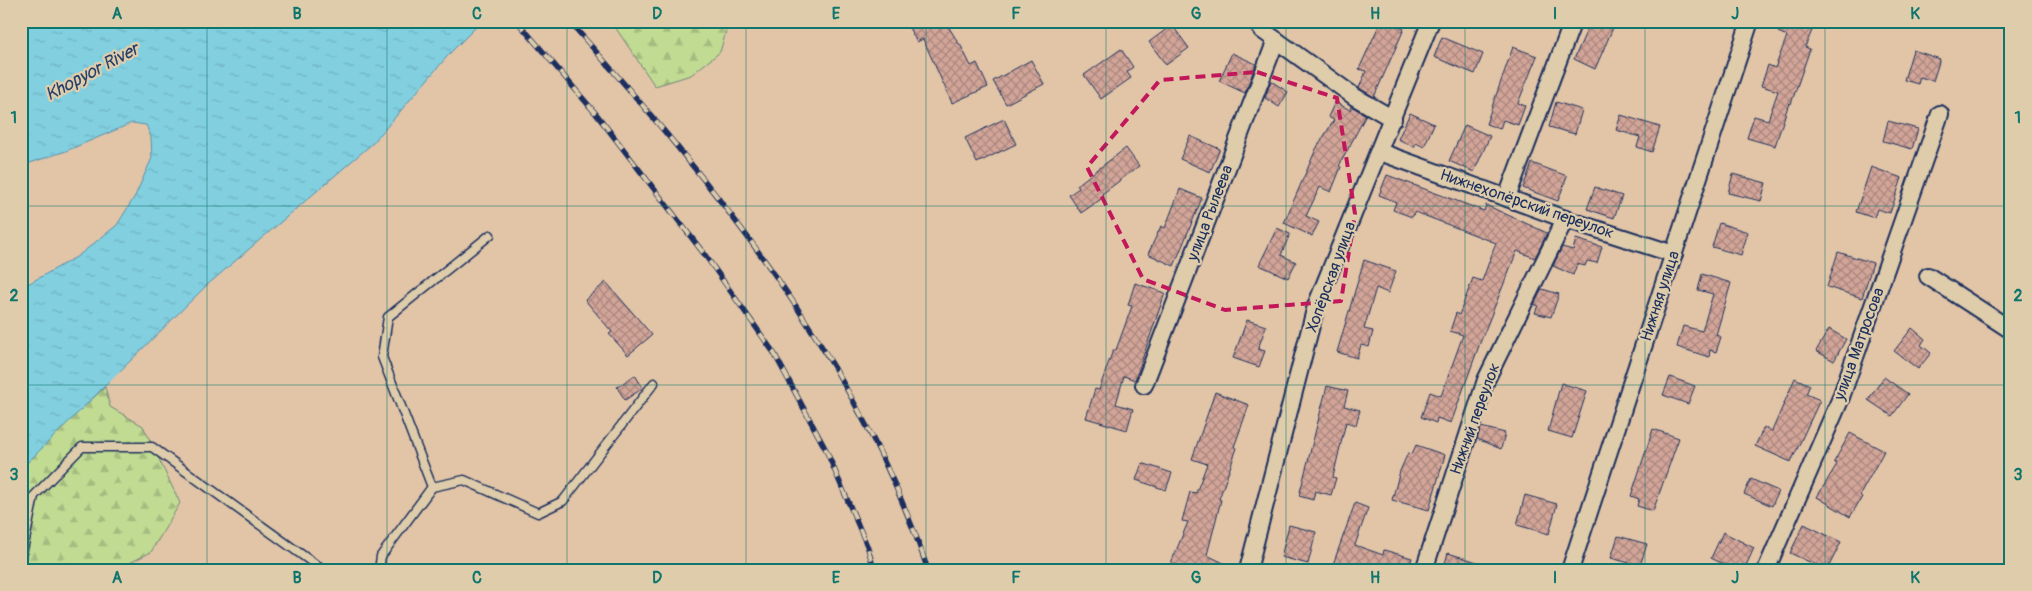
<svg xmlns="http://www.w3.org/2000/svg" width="2032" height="591" viewBox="0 0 2032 591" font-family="Pangolin,sans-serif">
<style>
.forest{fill:url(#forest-firs);stroke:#6e8578}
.water{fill:url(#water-ripples);stroke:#588fab}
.building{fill:url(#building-cross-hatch);stroke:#1b2f5e}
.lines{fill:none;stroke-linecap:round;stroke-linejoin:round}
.service-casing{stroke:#1b2f5e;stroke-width:11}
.minor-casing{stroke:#1b2f5e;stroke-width:20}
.service{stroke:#deccaa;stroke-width:8}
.minor{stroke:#deccaa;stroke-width:16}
.rail-casing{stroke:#1b2f5e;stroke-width:5.5}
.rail{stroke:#deccaa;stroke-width:4;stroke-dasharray:11;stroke-linecap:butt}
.marked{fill:none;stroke:#c2185b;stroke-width:4;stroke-dasharray:10 6;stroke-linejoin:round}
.grid{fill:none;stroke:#0f766e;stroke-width:1;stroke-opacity:0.55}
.labels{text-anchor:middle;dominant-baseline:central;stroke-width:4.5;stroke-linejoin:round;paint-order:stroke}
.street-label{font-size:16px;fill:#1b2f5e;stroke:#deccaa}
.water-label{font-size:18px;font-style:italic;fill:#253f6b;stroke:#deccaa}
.neatline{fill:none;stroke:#0f766e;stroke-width:2}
.grid-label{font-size:16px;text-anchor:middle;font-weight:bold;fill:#0f766e}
</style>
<defs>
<pattern id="forest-firs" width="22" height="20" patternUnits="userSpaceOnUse" patternTransform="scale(1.25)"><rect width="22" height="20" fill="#c1db92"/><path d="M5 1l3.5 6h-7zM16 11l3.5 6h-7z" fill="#a5bc80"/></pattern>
<pattern id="water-ripples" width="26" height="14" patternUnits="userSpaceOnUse" patternTransform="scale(1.25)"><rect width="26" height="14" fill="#81cfdf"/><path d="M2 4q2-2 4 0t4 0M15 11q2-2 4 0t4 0" fill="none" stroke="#6fb2c2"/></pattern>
<pattern id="building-cross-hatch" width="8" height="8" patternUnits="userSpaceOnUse" patternTransform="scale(1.25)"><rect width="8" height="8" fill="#d3a598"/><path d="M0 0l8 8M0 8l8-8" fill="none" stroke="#aa877f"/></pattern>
</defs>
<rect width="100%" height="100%" fill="#e2c5a7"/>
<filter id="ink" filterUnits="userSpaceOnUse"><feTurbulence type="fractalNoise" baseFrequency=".02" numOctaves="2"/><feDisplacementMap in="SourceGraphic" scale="10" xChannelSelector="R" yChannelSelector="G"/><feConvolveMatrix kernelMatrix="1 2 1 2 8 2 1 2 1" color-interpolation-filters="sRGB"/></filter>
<g filter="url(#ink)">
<g class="forest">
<polygon points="611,21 729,21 720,52 691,75 655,86"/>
<polygon points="105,387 110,407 143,426 180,503 151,552 116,570 21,570 21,466"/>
</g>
<polygon class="water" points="31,21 482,21 451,52 373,143 206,286 21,469 21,288 78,256 117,225 135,196 152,158 151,137 146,125 132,123 66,151 21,166 21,26"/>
<g class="building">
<polygon points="917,21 945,21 959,44 960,44 971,66 977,63 988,87 952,103 923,39 917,42 908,26"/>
<polygon points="1381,21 1398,21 1396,25 1404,29 1374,97 1359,88 1366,71 1359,69"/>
<polygon points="1591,21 1616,21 1595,69 1574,59"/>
<polygon points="1783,21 1816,21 1805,47 1810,49 1791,104 1789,103 1775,146 1747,138 1754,116 1768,120 1778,91 1761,86 1768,65 1775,68 1787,36 1778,32"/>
<polygon points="1172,25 1189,48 1166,65 1149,42"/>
<polygon points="1442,37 1483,54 1475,74 1434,57"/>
<polygon points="1513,47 1537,56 1518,103 1525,106 1518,125 1503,120 1500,129 1486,124"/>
<polygon points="1121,49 1133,67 1127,72 1131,78 1101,99 1084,75"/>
<polygon points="1913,50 1940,59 1933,81 1920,77 1918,84 1904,80"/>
<polygon points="1232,53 1256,64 1245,93 1219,81"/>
<polygon points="1031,60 1044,84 1006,104 993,81"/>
<polygon points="1271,81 1288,92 1279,107 1265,98"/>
<polygon points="1335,102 1350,110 1351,106 1366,115 1339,166 1341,167 1331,192 1320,187 1306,216 1319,222 1312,236 1284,223 1316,149 1334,120 1328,117"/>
<polygon points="1556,102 1582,110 1575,134 1549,127"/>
<polygon points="1410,113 1434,124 1424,147 1416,143 1414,147 1398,139"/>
<polygon points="1621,115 1660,127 1652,152 1637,147 1640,137 1616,130"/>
<polygon points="1004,119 1016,144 977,163 965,138"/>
<polygon points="1888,121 1918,129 1912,149 1883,141"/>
<polygon points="1465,125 1490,136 1474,172 1449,161"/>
<polygon points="1190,136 1220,149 1210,172 1180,159"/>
<polygon points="1126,148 1139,166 1102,194 1104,197 1081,213 1069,195 1079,188 1077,185"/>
<polygon points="1532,163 1567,176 1558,201 1523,188"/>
<polygon points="1871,167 1902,178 1890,213 1877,209 1874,218 1856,212"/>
<polygon points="1733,174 1766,183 1761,201 1728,193"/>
<polygon points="1387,175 1484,211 1486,205 1547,233 1535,258 1517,251 1480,343 1451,423 1437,418 1436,423 1421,417 1430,392 1441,396 1463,335 1450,331 1456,313 1459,315 1473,278 1482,281 1496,243 1415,212 1412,217 1393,210 1396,202 1379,195"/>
<polygon points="1595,187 1622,196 1614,218 1587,209"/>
<polygon points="1180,189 1202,198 1174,266 1148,254 1161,226 1165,228"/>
<polygon points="1719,223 1748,232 1741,255 1712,247"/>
<polygon points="1277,228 1290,234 1281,255 1296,262 1288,278 1259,265"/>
<polygon points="1576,239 1602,247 1597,263 1587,261 1585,266 1577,264 1573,275 1553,266 1562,247 1573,250"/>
<polygon points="1838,252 1873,263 1862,298 1827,287"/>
<polygon points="1364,260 1396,271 1388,293 1376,288 1364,329 1373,331 1369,347 1361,345 1357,358 1337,352"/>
<polygon points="1702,274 1731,283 1716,335 1721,337 1716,352 1710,350 1709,357 1677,347 1683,326 1702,331 1713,294 1698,290"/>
<polygon points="606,282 652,335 628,355 609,334 612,332 585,300"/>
<polygon points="1135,283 1165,293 1135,380 1124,376 1116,404 1133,409 1127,430 1086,418 1095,389 1099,390 1113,350 1116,350 1132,306 1128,305"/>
<polygon points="1542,289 1559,294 1551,317 1535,313 1538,305 1534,305"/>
<polygon points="1247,320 1266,326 1258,349 1265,351 1259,367 1233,358"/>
<polygon points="1912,328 1925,339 1921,345 1931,353 1918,369 1894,351"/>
<polygon points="1829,329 1846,339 1834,361 1816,351"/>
<polygon points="635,375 643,388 625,400 617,387"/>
<polygon points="1670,377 1695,386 1688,404 1663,395"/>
<polygon points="1884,377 1908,394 1892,416 1868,400"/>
<polygon points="1795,378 1810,385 1806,394 1820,400 1791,462 1755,446 1764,427 1772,431"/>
<polygon points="1561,383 1587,391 1572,438 1548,431"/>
<polygon points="1327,386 1348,391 1344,406 1360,410 1356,425 1346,422 1333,477 1336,478 1331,495 1315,491 1313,500 1299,496"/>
<polygon points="1215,392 1249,405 1234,447 1237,448 1219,499 1221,500 1207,555 1238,570 1189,570 1171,563 1188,522 1182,521 1190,492 1196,493 1207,464 1192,459"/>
<polygon points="1481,427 1505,433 1501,449 1477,439"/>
<polygon points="1653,429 1679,438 1653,511 1637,506 1639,499 1631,496"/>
<polygon points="1850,433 1884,451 1860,495 1862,497 1850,517 1817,497 1837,464 1834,462"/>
<polygon points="1416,445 1445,455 1429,510 1392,500 1400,471 1408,453 1412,454"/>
<polygon points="1142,463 1172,473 1166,490 1136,480"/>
<polygon points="1751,479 1778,491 1772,506 1744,494"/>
<polygon points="1525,495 1557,504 1549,534 1517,525"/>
<polygon points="1355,503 1368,508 1355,545 1383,555 1384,550 1412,558 1410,564 1415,566 1414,570 1331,570"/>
<polygon points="1804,524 1841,542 1827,570 1790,553"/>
<polygon points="1289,525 1316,532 1308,564 1281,557"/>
<polygon points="1723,532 1754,548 1744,570 1735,570 1711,558"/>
<polygon points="1618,536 1647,544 1640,566 1611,558"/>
<polygon points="1448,553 1490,566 1490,570 1443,570"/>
</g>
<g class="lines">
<defs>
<g id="service">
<polyline points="432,487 464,480 538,513 563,501 654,383"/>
<polyline points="21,560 34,496 82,447 152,447 323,570"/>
<polyline points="379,570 381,556 432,487 382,357 388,317 490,235"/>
</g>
<g id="minor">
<polyline points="1256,21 1262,30 1355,97 1393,119"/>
<polyline points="1380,152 1565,219 1674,254"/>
<polyline points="1507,197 1573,21"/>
<polyline points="1928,276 2011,330"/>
<polyline points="1144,385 1276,40"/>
<polyline points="1248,570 1316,306 1431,21"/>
<polyline points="1424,570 1486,380 1565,219"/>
<polyline points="1570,570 1750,21"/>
<polyline points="1766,570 1840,400 1940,114"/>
</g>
</defs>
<use href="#service" class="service-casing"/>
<use href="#minor" class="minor-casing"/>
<use href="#service" class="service"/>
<use href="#minor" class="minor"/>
<defs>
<g id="rail">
<polyline points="517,21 597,115 705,255 774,353 826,450 868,548 874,570"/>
<path d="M569 21C715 185 857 358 928 570"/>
</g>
</defs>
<use href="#rail" class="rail-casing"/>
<use href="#rail" class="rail"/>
</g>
</g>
<path class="marked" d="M1257 72 1337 98 1355 214 1341 301 1225 310 1143 279 1087 167 1160 80Z"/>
<path class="grid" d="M207 21V570M387 21V570M567 21V570M746 21V570M926 21V570M1106 21V570M1286 21V570M1465 21V570M1645 21V570M1825 21V570M21 206H2011M21 385H2011"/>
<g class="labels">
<g class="street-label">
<text transform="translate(1527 204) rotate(19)">Нижнехопёрский переулок</text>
<text transform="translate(1210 213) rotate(-69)">улица Рылеева</text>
<text transform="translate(1331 277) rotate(-70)">Хопёрская улица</text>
<text transform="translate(1660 296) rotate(-72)">Нижняя улица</text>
<text transform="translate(1859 344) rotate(-70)">улица Матросова</text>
<text transform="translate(1475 419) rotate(-70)">Нижний переулок</text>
</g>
<g class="water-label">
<text transform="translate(92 72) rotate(-28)">Khopyor River</text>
</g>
</g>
<rect width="2032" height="591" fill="none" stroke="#deccaa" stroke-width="55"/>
<rect x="28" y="28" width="1976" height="536" class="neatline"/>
<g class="grid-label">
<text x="117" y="19">A</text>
<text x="297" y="19">B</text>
<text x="477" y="19">C</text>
<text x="657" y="19">D</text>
<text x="836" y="19">E</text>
<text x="1016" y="19">F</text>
<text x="1196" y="19">G</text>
<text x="1375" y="19">H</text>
<text x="1555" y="19">I</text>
<text x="1735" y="19">J</text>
<text x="1915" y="19">K</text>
<text x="14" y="123">1</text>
<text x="2018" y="123">1</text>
<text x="14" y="301">2</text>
<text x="2018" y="301">2</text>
<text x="14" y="480">3</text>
<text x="2018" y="480">3</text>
<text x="117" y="583">A</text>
<text x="297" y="583">B</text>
<text x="477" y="583">C</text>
<text x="657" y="583">D</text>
<text x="836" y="583">E</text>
<text x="1016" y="583">F</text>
<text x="1196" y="583">G</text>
<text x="1375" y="583">H</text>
<text x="1555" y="583">I</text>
<text x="1735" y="583">J</text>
<text x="1915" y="583">K</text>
</g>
</svg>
